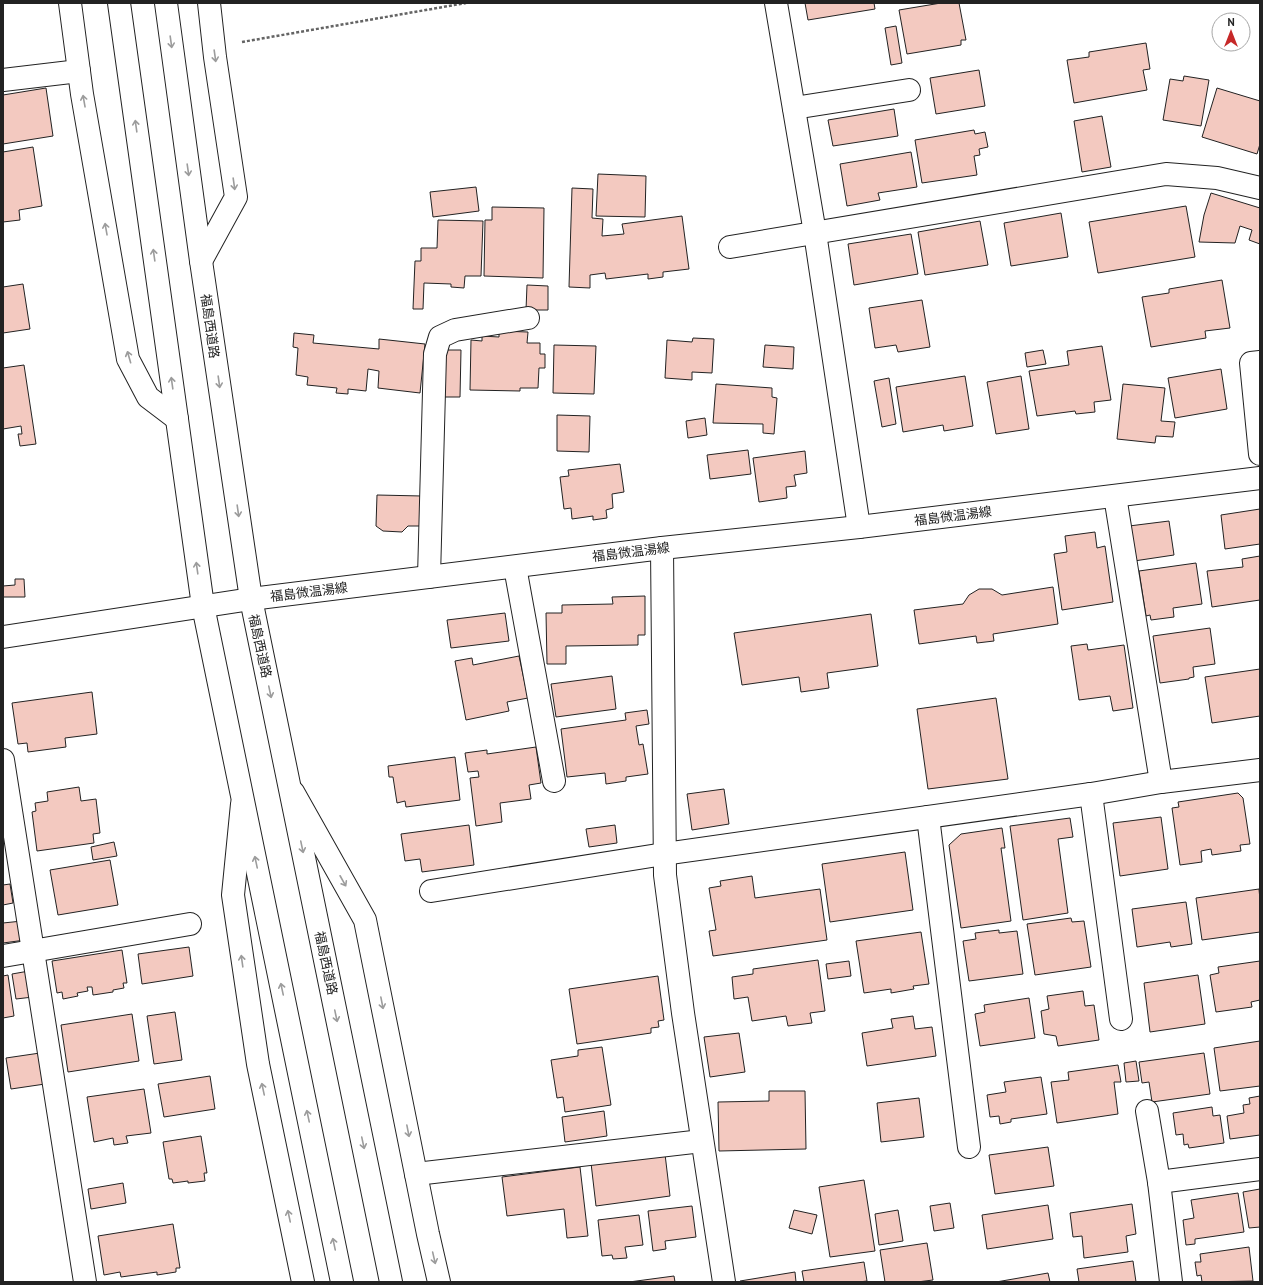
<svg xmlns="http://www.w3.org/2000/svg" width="1263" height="1285" viewBox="0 0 1263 1285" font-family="'PT Sans','Noto Sans JP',sans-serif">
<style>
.building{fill:#f3c9c0;stroke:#222}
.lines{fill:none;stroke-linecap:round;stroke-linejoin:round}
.minor-casing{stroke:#222;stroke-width:24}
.major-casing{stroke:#222;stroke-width:24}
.highway-casing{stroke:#222;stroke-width:24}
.path{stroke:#646464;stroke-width:2.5;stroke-dasharray:3 2;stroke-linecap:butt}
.minor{stroke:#fff;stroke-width:22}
.major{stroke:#fff;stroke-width:22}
.highway{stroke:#fff;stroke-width:22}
.oneway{stroke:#9c9c9c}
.labels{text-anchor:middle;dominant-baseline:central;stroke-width:3;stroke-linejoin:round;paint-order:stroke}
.street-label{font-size:13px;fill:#222;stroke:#fff}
</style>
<rect width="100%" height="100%" fill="#fff"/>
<g class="building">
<polygon points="805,3 874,3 875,9 808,20"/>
<polygon points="941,3 959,3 966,40 961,40 961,45 907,54 899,10"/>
<polygon points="896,26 902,63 891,65 885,28"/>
<polygon points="1146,43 1150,69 1143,70 1147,90 1074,103 1067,60 1089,57 1089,52"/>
<polygon points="979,70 985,106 936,114 930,78"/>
<polygon points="1184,76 1209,80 1201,126 1163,120 1170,79 1183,81"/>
<polygon points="46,88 53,136 3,144 3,95"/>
<polygon points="1217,88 1260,101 1260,144 1257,154 1202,137"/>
<polygon points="894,109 898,136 833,146 828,120"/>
<polygon points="1102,116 1111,167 1082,172 1074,121"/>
<polygon points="974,130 975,134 985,132 988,147 979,149 980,155 974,156 977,175 922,183 915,140"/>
<polygon points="33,147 42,206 19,210 20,220 3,222 3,152"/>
<polygon points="911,152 917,187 878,193 880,200 847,206 840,164"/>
<polygon points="598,174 646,176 645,217 596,216"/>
<polygon points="476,187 479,211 433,217 430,192"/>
<polygon points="572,188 593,189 592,218 603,219 602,236 624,234 622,224 682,216 689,269 663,272 663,277 648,279 648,274 606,279 605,273 590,275 590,288 569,287"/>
<polygon points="1211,193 1260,208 1260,244 1249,240 1252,230 1240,226 1235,243 1199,242 1204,215"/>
<polygon points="1186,206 1195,257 1098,273 1089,222"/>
<polygon points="492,207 544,208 543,278 484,276 485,220 492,220"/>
<polygon points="1061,213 1068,257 1011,266 1004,223"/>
<polygon points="438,220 483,221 481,276 465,276 464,288 451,287 451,284 424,283 423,309 413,309 415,261 421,261 421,248 437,248"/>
<polygon points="980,221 988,265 925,275 918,232"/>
<polygon points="911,234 918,274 854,285 848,244"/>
<polygon points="1222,280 1230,328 1205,331 1206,338 1151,347 1142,297 1169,293 1169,289"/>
<polygon points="23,284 30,329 3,333 3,287"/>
<polygon points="527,285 548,286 548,310 526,310"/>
<polygon points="922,300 930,347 898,352 896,345 875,348 869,308"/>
<polygon points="499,331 528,332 527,343 540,343 540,354 545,354 545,368 539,368 538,388 520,388 520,391 470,390 471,340 482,341 482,336 499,337"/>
<polygon points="294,333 314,335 313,343 379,349 379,339 425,344 420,393 378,388 379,371 368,369 366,391 348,389 348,394 336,393 337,388 307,385 308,377 296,375 298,348 293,347"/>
<polygon points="693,338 714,339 712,373 692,372 692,380 665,378 667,340 692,342"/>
<polygon points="554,345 596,346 594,394 553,393"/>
<polygon points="765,345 794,347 793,369 763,367"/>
<polygon points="1102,346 1111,400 1094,402 1095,412 1076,414 1075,411 1037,416 1029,371 1069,365 1067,351"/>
<polygon points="445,350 461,350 460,397 444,397"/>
<polygon points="1043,350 1046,364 1027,367 1025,353"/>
<polygon points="24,365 36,444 20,446 18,434 22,434 21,426 3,429 3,368"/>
<polygon points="1221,369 1227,409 1175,418 1168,378"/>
<polygon points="965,376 973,426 944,431 943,425 903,432 896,387"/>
<polygon points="1021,376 1029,429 996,434 987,382"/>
<polygon points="889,378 896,424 882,427 874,381"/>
<polygon points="716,384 772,388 772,397 777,398 774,434 763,433 763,424 713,423"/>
<polygon points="1123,384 1165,388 1161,421 1175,422 1173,437 1156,436 1155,443 1117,439"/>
<polygon points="557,415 590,416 589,452 557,451"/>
<polygon points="705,418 707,435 688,438 686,421"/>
<polygon points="748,450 751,474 710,479 707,455"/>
<polygon points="805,451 807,473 794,475 796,486 786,487 787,498 759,502 753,458"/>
<polygon points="620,464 624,492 612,494 613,508 606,510 607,518 593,520 593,516 572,519 571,508 564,509 560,477 569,476 568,470"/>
<polygon points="377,495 422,496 421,526 408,526 402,532 383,531 376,526"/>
<polygon points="1260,509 1260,544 1225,549 1221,515"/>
<polygon points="1169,521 1174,555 1134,561 1129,526"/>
<polygon points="1095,532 1097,548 1105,546 1113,602 1062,610 1054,554 1067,552 1065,536"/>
<polygon points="1260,556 1260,600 1212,607 1207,571 1243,567 1242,559"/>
<polygon points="1196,563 1202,604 1173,608 1174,617 1151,620 1150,615 1146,616 1139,571"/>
<polygon points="15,579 24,579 25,597 3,597 3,586 15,585"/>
<polygon points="1053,587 1058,624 993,634 994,641 977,643 976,636 919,644 914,610 963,604 969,595 979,589 992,589 1002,595"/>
<polygon points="645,596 645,635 638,635 638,645 566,646 566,664 547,664 546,613 562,613 562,605 613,604 612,597"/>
<polygon points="505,613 509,641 451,648 447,620"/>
<polygon points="871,614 878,666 827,673 829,688 801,692 799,677 742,685 734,633"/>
<polygon points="1210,628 1215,664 1193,667 1194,677 1189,678 1189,679 1160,683 1153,636"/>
<polygon points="1087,644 1088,650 1124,645 1133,708 1113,711 1110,696 1079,700 1071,646"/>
<polygon points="519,656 528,698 507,702 509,711 466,720 455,661 472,658 473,665"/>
<polygon points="1260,669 1260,716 1212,723 1205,677"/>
<polygon points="612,676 616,709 556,717 551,684"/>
<polygon points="92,692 97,734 65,738 66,747 28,752 27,743 18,744 12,703"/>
<polygon points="996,698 1008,779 928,789 917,709"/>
<polygon points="647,710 649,724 636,726 639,745 643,744 648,774 626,777 626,781 606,784 605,773 567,777 561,729 626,720 625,713"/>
<polygon points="536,747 541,783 529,785 531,799 500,803 502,822 476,826 470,778 479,777 478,771 468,772 465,753 487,750 487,754"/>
<polygon points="455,757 460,800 406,807 405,801 397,803 393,777 389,777 388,766"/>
<polygon points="79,787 81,801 96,799 100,833 93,834 94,843 37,851 32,812 36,811 35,803 48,801 47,792"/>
<polygon points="724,789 729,824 692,830 687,794"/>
<polygon points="1238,793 1243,798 1250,844 1240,845 1241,851 1212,855 1211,849 1201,851 1202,862 1180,865 1172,808 1179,807 1178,802"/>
<polygon points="1161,817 1168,869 1120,876 1113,823"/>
<polygon points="1070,818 1073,837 1058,839 1068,913 1023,920 1010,826"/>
<polygon points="469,825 474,865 422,872 420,859 405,861 401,834"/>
<polygon points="615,825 617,843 589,847 586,829"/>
<polygon points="1002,828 1005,848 1001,848 1011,921 961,928 949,845 961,834"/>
<polygon points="114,842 117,856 93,860 91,847"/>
<polygon points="905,852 913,910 830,922 822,864"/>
<polygon points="110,860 118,905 58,915 50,870"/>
<polygon points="752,876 755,898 820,889 827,940 713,956 709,931 716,930 709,888 721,886 720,881"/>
<polygon points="10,884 13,903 3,905 3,885"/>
<polygon points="1259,889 1260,900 1260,932 1202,940 1196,898"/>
<polygon points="1186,902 1192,944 1171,947 1170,942 1137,947 1132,909"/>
<polygon points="1071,918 1072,922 1084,921 1091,967 1035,975 1027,924"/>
<polygon points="22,921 25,940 3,943 3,923"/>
<polygon points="999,930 999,933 1017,931 1023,974 969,981 963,941 976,939 975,933"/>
<polygon points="921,932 929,984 913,986 914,989 891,993 891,989 864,993 856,941"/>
<polygon points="189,947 193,976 142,984 138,954"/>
<polygon points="122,950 127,983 123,983 124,988 113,990 113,992 93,995 92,987 87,987 88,991 77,993 78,996 63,999 62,992 57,993 52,961"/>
<polygon points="818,960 825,1011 810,1013 812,1023 788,1026 786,1016 752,1021 748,997 734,999 732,977 753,974 753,969"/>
<polygon points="849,961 851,976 828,979 826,964"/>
<polygon points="1260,961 1260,1000 1251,1002 1252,1007 1216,1012 1210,975 1219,973 1218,967"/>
<polygon points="29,971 33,997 16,999 12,974"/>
<polygon points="8,975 14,1016 3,1018 3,976"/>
<polygon points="1198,975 1205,1024 1150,1032 1144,983"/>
<polygon points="658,976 664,1020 658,1021 659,1027 651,1028 651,1033 577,1044 569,989"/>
<polygon points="1083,991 1085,1006 1094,1005 1099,1040 1058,1046 1056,1036 1044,1034 1041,1011 1049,1009 1047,996"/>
<polygon points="1029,998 1035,1038 980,1046 975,1014 985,1012 984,1005"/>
<polygon points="175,1012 182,1060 154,1064 147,1016"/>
<polygon points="132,1014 139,1061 68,1072 61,1025"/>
<polygon points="913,1016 915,1029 932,1027 936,1056 867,1066 862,1033 893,1028 891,1019"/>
<polygon points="739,1033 745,1072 710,1077 704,1037"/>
<polygon points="1260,1041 1260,1086 1220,1091 1214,1048"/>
<polygon points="602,1047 611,1105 565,1112 563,1097 557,1098 551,1060 578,1056 578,1050"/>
<polygon points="40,1053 45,1084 11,1089 6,1058"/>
<polygon points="1204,1053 1210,1094 1152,1102 1149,1082 1142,1083 1139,1062"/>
<polygon points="1136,1061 1139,1081 1126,1082 1124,1063"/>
<polygon points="1118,1065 1121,1082 1114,1082 1118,1114 1057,1123 1051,1082 1069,1080 1068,1072"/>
<polygon points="210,1076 215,1109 164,1117 158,1084"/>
<polygon points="1041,1077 1047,1114 1011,1119 1011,1122 1000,1124 999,1116 990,1117 987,1095 1006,1092 1004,1082"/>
<polygon points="144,1089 151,1133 126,1136 128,1143 114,1145 113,1138 94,1142 87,1097"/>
<polygon points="769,1091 805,1091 806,1149 719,1151 718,1102 769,1101"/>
<polygon points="1260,1096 1260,1135 1230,1139 1227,1116 1244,1113 1243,1105 1250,1104 1249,1098"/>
<polygon points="919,1098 924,1137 881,1142 877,1103"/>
<polygon points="1212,1107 1213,1116 1220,1115 1224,1143 1189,1148 1188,1144 1184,1145 1183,1134 1176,1135 1173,1113"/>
<polygon points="604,1111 607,1136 565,1142 562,1117"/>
<polygon points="201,1136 207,1173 204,1173 205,1181 188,1183 188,1181 173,1183 172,1179 169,1179 163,1142"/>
<polygon points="1048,1147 1054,1186 995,1194 989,1155"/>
<polygon points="665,1154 670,1196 596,1206 591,1163"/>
<polygon points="580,1167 588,1236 567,1238 564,1209 507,1216 502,1177"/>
<polygon points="864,1180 875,1251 830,1257 819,1187"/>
<polygon points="123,1183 126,1203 91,1209 88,1189"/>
<polygon points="1260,1189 1260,1227 1249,1228 1243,1192"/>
<polygon points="1238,1193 1244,1232 1195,1239 1195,1244 1186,1245 1183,1220 1194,1218 1191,1200"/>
<polygon points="950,1203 954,1228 934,1231 930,1206"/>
<polygon points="1132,1204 1136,1234 1126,1236 1128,1252 1084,1258 1082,1236 1073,1237 1070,1213"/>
<polygon points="1048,1205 1053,1239 987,1249 982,1215"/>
<polygon points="692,1206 696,1237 665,1241 666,1249 653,1251 648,1211"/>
<polygon points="794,1210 817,1215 812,1234 789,1228"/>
<polygon points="898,1210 903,1241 879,1245 875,1214"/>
<polygon points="639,1215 643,1245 625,1247 627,1258 613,1259 612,1255 602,1256 598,1220"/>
<polygon points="173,1224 180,1268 176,1268 176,1272 157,1275 157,1272 121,1277 120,1272 104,1275 98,1236"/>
<polygon points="927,1243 933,1280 917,1282 885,1282 880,1250"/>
<polygon points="1249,1247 1253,1281 1202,1282 1201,1275 1197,1276 1195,1262 1201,1262 1200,1254"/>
<polygon points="1133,1261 1136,1282 1079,1282 1077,1269"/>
<polygon points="864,1262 867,1281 859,1282 804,1282 802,1271"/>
<polygon points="795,1272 796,1282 740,1282 740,1281"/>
<polygon points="1048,1273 1050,1282 996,1282"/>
<polygon points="674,1276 675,1282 629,1282"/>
</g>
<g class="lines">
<defs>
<g id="minor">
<polyline points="70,3 82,94 128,359 148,397 177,419"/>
<polyline points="776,3 815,233 859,527"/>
<polyline points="3,80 79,71"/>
<polyline points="794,108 909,90"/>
<polyline points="730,247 1166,174 1217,178 1260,188"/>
<polyline points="201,261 236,197 215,57 209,3"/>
<polyline points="1260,362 1251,363 1260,454"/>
<polyline points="1115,496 1161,782"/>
<polyline points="662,548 665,875 683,1013 724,1282"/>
<polyline points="515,567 554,781"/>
<polyline points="429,577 435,354 440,337 455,330 528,318"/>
<polyline points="3,760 85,1282"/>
<polyline points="293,792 365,920 428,1234 439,1282"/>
<polyline points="1091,794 1121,1019"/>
<polyline points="242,804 233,895 258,1064 303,1282"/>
<polyline points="928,817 969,1147"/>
<polyline points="431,891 664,854 1091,794 1161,782 1260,770"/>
<polyline points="3,956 190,924"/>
<polyline points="1147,1111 1159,1182 1171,1282"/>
<polyline points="416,1174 702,1141"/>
<polyline points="1159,1182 1260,1169"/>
</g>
<polyline id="major" points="3,637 251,599 662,548 859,527 1260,478"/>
<g id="highway">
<polyline points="119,3 203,606 342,1282"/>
<polyline points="166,3 201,261 251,599 391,1282"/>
</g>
</defs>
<use href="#minor" class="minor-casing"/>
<use href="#major" class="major-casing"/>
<use href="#highway" class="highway-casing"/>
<polyline class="path" points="242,42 466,3"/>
<use href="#minor" class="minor"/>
<use href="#major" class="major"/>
<use href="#highway" class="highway"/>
</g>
<defs><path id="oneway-shaft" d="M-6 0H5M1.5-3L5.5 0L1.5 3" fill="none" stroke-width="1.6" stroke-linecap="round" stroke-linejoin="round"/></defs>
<g class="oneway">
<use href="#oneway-shaft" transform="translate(171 42) rotate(82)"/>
<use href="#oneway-shaft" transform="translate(215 56) rotate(82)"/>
<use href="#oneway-shaft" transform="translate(84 101) rotate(-100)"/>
<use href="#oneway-shaft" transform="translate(136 126) rotate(-98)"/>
<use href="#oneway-shaft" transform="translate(188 170) rotate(82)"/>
<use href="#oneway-shaft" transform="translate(234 184) rotate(82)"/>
<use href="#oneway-shaft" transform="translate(106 229) rotate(-100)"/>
<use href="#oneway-shaft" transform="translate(154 255) rotate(-98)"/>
<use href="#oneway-shaft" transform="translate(129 357) rotate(-106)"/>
<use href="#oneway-shaft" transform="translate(219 382) rotate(82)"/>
<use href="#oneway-shaft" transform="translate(172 383) rotate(-98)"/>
<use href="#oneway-shaft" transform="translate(238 511) rotate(82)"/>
<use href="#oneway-shaft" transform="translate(197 568) rotate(-98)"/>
<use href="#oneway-shaft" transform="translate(270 692) rotate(78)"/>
<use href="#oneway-shaft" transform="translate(302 847) rotate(78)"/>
<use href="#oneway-shaft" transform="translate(256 862) rotate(-102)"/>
<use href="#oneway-shaft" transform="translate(343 881) rotate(61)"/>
<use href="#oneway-shaft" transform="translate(242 961) rotate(-98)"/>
<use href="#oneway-shaft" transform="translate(282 989) rotate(-102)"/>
<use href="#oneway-shaft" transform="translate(382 1003) rotate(79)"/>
<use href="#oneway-shaft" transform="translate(336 1016) rotate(78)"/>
<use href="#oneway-shaft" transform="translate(263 1089) rotate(-102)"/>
<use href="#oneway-shaft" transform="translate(308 1116) rotate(-102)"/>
<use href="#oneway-shaft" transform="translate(408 1131) rotate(79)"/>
<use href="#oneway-shaft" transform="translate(363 1143) rotate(78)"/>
<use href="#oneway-shaft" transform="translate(289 1216) rotate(-102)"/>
<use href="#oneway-shaft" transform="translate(334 1244) rotate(-102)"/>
<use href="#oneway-shaft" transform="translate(434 1258) rotate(77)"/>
</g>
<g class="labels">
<g class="street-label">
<text transform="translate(210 326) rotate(82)">福島西道路</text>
<text transform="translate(953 516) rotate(-7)">福島微温湯線</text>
<text transform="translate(631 552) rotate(-7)">福島微温湯線</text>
<text transform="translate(309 592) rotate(-7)">福島微温湯線</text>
<text transform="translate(260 646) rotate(78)">福島西道路</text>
<text transform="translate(326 963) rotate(78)">福島西道路</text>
</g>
</g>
<rect width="1263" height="1285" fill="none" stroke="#222222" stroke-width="8"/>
<g transform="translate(1231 32)"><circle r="19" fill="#ffffff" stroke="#a7a7a7"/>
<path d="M0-3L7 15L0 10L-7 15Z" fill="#c62828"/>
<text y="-6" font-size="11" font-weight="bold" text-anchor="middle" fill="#222222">N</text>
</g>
</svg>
